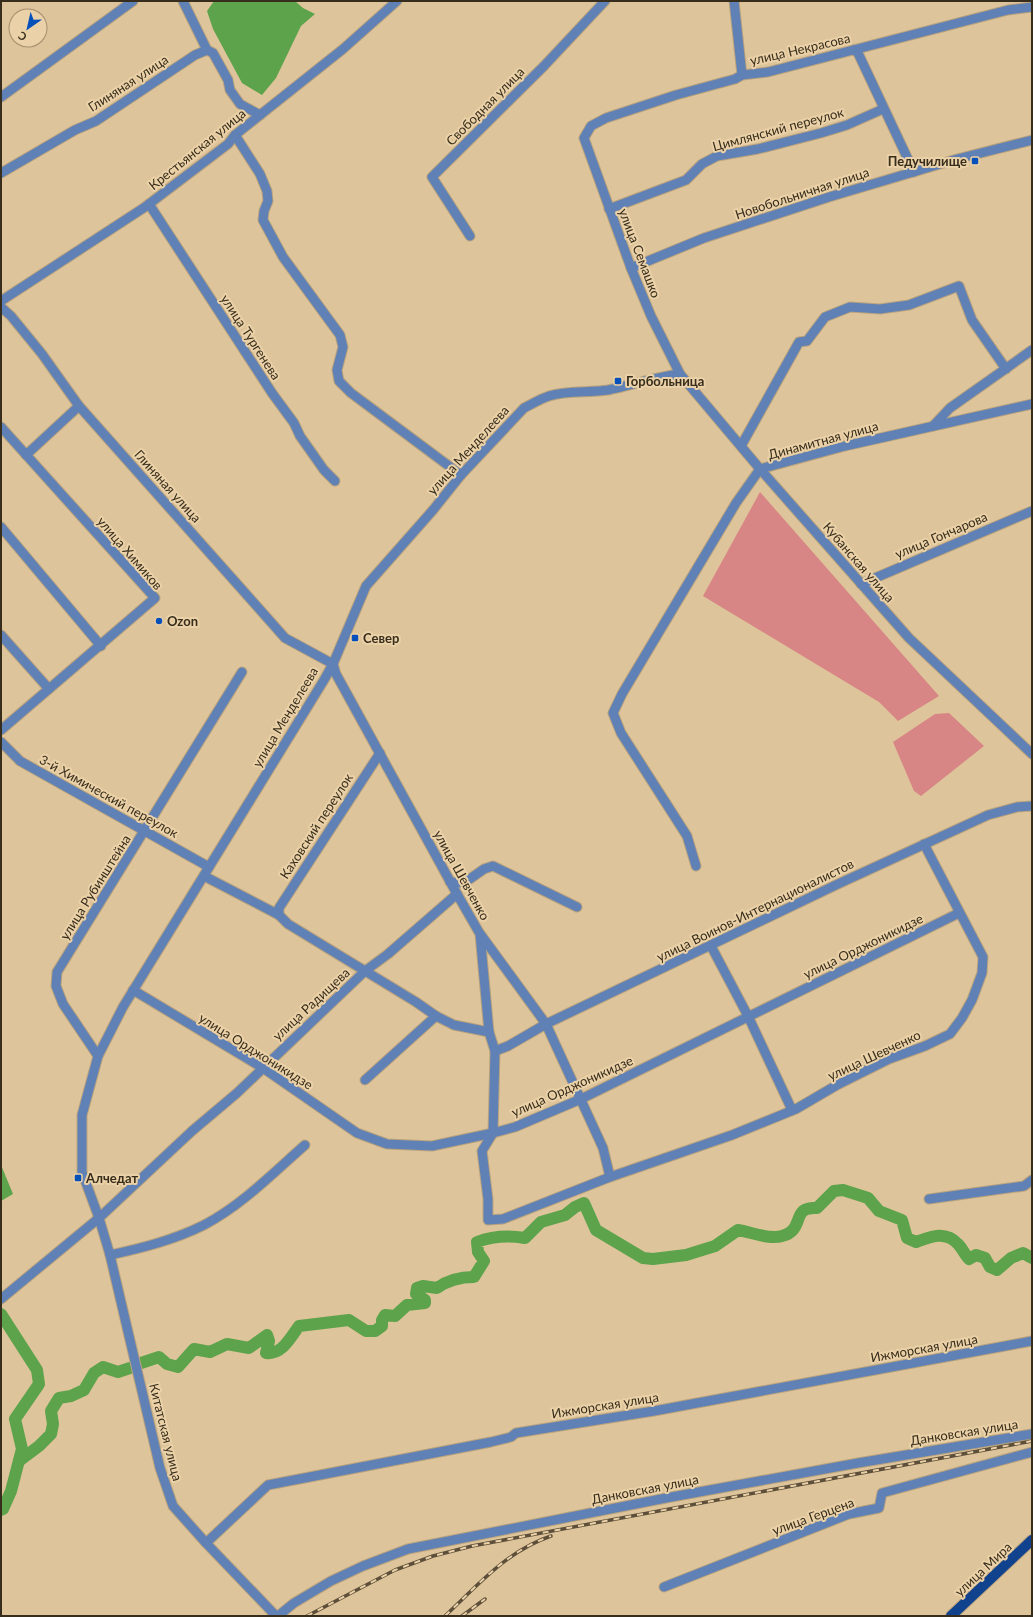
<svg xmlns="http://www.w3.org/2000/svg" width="1033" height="1617" viewBox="0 0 1033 1617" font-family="Lato,sans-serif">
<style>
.green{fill:#d88585}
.water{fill:#5da34c}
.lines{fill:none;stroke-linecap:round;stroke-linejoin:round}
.river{stroke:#5da34c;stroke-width:12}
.minor-casing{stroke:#b9a37e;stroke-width:11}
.major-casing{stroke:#b9a37e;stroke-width:12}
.minor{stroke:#6081b6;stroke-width:9}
.major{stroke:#11428e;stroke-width:10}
.rail-casing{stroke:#5d4f39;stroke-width:3.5}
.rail{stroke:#ebd1a7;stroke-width:2;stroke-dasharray:6;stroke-linecap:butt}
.poi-dot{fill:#0650ba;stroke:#ebd1a7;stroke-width:1.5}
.labels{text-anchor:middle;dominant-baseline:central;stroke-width:4;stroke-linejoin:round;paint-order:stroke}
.street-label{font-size:13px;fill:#372d1c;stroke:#ebd1a7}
.poi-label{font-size:13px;font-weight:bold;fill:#372d1c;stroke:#ebd1a7;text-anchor:start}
</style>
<rect width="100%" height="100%" fill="#dec49a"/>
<g class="green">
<polygon points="760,492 939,696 898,721 879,702 703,596"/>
<polygon points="949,713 984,746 921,796 914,791 893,742 935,714"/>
</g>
<g class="water">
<polygon points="214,1 295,1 303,8 315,14 301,26 276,78 262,95 242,83 213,29 207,11"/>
<polygon points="1,1165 13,1194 1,1201"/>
</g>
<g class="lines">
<g class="river">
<polyline points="1,1314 37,1370 39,1384 15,1419 22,1449 11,1491 3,1509 1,1510"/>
<path d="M141 1363 159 1357 167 1364 178 1367 194 1349 210 1352 227 1344 249 1348 267 1335 269 1341 266 1353C282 1355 291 1337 299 1326L349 1320 366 1331H375L382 1326V1320L385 1315 395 1316 407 1305 425 1303V1300L416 1294 417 1288 423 1286 437 1288C448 1280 461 1277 474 1277L484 1261 478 1252 477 1242C493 1236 507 1235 525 1238L541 1222 565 1215 575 1207 584 1203 596 1230 643 1258 653 1259 686 1255 715 1246 738 1230C751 1232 769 1240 782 1236 806 1230 790 1206 817 1208L834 1191 843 1190 868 1198 879 1211 902 1220 907 1238 916 1242C930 1237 945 1230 958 1244 962 1248 965 1255 969 1259L976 1255 985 1258 990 1267 997 1270 1011 1258 1023 1253 1032 1258"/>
<polyline points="19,1461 39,1446 51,1434 53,1424 51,1411 59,1398 71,1396 84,1390 94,1373 103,1367 118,1372 130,1368"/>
</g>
<defs>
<g id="minor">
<polyline points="183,1 207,50 213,53 228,80 230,90 240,104 260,115"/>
<polyline points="734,1 742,75"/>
<polyline points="1032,7 1008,10 768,72 742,75 735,79 676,95 606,118 591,126 584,138 631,268 651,316 680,374 760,469 909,638 1032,754"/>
<polyline points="854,50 858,53 914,172"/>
<polyline points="1,97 133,1"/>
<polyline points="235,135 260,174 267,191 268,201 264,211 263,220 283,257 340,335 343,347 337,370 339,381 351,393 461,475"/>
<polyline points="1,173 75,130 96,121 195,55 207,50"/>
<polyline points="149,204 272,393 294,423 300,436 324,470 335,481"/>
<polyline points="609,209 686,180 702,164 717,156 758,149 821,133 847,125 883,109"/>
<polyline points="470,236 432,177 544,66 605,1"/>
<polyline points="631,268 704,238 829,197 957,159 1032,140"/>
<polyline points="1,301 145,207 228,144 235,135 343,49 397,1"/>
<polyline points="1,307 11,316 42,354 79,406 285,638 333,664"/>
<polyline points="933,426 950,408 1032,350"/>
<polyline points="1,427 155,598 1,730"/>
<polyline points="741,446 799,342 807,341 825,317 850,307 880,309 909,305 959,286 972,320 1006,369"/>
<polyline points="26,455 79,406"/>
<polyline points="1,527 101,646"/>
<polyline points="861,584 1032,511"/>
<polyline points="1,635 49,689"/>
<polyline points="333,664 336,674 457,894 480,934 489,1032 495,1051 493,1133 482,1151 488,1199 488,1220 503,1219 610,1177 732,1135 796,1109 837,1085 889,1059 925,1046 950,1034 962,1018 972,1000 982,973 983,957 924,844"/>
<polyline points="1,742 20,761 209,867"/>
<polyline points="696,866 687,836 621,733 613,713 622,694 736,503 760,469 845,446 1032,404"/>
<polyline points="204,876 279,915 288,924 416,1002 436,1016 454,1025 489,1032"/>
<polyline points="450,882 464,883 484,869 493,866 577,907"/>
<polyline points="279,915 279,908 380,753"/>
<polyline points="481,935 546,1024 603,1148 610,1177"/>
<polyline points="711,946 748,1016 792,1110"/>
<polyline points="133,990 263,1068 357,1133 387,1144 432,1146 493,1133 515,1127 581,1099 959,913"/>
<polyline points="495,1051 508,1046 546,1024 838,884 988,815 1017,807 1032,806"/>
<polyline points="98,1056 63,1004 56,986 57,972 242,672"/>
<polyline points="365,1080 436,1016"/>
<polyline points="929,1199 1024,1186 1032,1180"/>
<path d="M110 1255C142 1248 174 1240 204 1225 242 1205 273 1173 305 1145"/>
<polyline points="1,1299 99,1218 192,1131 237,1093 365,971 388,954 457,894"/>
<polyline points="206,1543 268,1485 491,1442 511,1437 516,1433 654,1411 1032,1341"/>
<polyline points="664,1587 849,1514 879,1508 882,1493 1032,1452"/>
<path d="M276 1616 206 1543 173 1506 160 1468 110 1255 99 1218 82 1172V1115L98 1056 123 1007 324 680 333 664 366 586 433 510 461 475 524 408C532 404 540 399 549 396 568 390 588 393 608 390 632 385 655 377 680 374"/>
<polyline points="278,1616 294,1603 331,1581 363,1566 408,1549 666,1498 858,1463 1032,1434"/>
</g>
<polyline id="major" points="951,1616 1032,1540"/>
</defs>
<use href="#minor" class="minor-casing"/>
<use href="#major" class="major-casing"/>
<use href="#minor" class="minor"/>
<use href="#major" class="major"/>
<defs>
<g id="rail">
<polyline points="307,1616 395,1570 433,1556 472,1546 1032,1441"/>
<path d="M445 1616C479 1584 507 1551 551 1536"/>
<polyline points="462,1616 485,1599"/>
</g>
</defs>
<use href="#rail" class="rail-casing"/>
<use href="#rail" class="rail"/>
</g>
<g class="poi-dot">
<rect x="971" y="157" width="8" height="8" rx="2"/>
<rect x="614" y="377" width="8" height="8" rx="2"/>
<circle cx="159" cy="621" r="4"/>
<rect x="351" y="634" width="8" height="8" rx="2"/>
<rect x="74" y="1174" width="8" height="8" rx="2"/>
</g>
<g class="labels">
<g class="street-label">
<text transform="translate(800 49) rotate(-13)">улица Некрасова</text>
<text transform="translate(128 83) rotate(-33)">Глиняная улица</text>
<text transform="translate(485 106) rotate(-45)">Свободная улица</text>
<text transform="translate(778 129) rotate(-15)">Цимлянский переулок</text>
<text transform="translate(197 149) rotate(-39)">Крестьянская улица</text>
<text transform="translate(802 193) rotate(-18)">Новобольничная улица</text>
<text transform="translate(640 253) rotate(69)">улица Семашко</text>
<text transform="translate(251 337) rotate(57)">улица Тургенева</text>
<text transform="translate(823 440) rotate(-15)">Динамитная улица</text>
<text transform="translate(468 450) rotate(-48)">улица Менделеева</text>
<text transform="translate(168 486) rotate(48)">Глиняная улица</text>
<text transform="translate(941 535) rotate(-23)">улица Гончарова</text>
<text transform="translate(130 553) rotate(49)">улица Химиков</text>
<text transform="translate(859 562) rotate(49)">Кубанская улица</text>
<text transform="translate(285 717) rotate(-59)">улица Менделеева</text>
<text transform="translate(109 796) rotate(29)">3-й Химический переулок</text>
<text transform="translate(316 826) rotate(-57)">Каховский переулок</text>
<text transform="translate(462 875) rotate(61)">улица Шевченко</text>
<text transform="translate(95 887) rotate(-58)">улица Рубинштейна</text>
<text transform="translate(755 910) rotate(-26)">улица Воинов-Интернационалистов</text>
<text transform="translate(863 946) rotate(-26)">улица Орджоникидзе</text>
<text transform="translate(311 1004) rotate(-43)">улица Радищева</text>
<text transform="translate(256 1051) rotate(32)">улица Орджоникидзе</text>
<text transform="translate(874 1055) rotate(-25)">улица Шевченко</text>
<text transform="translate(572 1086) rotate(-24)">улица Орджоникидзе</text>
<text transform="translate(924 1348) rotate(-10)">Ижморская улица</text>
<text transform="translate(605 1405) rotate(-9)">Ижморская улица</text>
<text transform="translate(166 1432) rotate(76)">Китатская улица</text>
<text transform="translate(964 1432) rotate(-9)">Данковская улица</text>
<text transform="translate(645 1489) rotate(-11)">Данковская улица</text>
<text transform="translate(813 1516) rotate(-20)">улица Герцена</text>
<text transform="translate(983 1569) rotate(-43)">улица Мира</text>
</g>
<g class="poi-label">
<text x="967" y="161" text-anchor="end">Педучилище</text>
<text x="626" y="381">Горбольница</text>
<text x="167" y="621">Ozon</text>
<text x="363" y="638">Север</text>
<text x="86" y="1178">Алчедат</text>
</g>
</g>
<rect width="1033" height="1617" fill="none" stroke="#372d1c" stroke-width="4"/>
<g transform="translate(28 28) rotate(214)"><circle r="19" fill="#ebd1a7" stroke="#a38f6f"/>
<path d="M0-3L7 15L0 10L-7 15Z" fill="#0650ba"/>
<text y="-6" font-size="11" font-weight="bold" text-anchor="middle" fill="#372d1c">С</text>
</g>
</svg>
